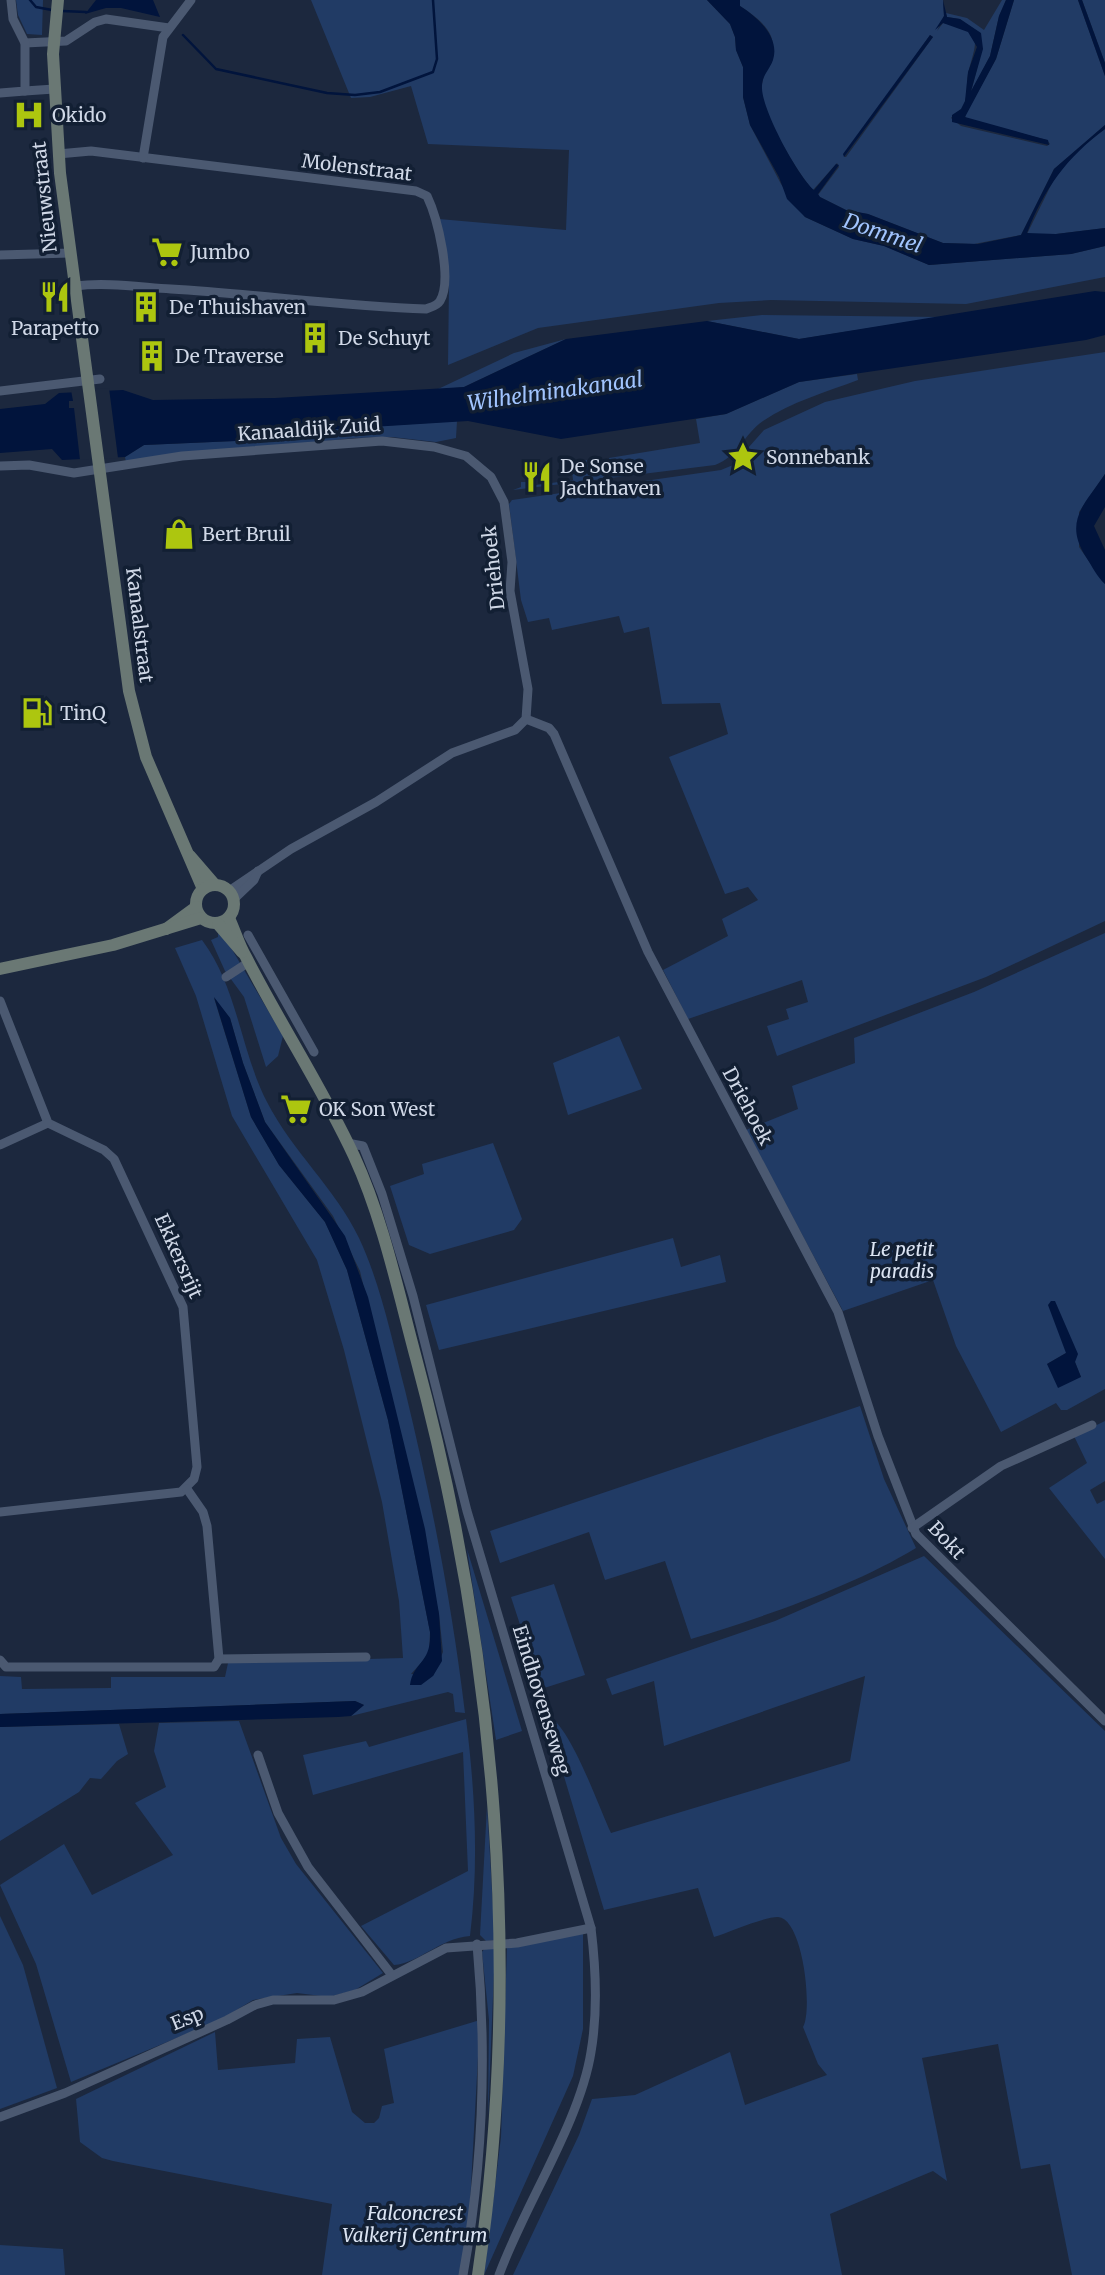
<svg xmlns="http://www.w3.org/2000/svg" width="1105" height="2275" viewBox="0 0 1105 2275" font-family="Merriweather,serif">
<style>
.green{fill:#213b65;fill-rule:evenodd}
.water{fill:#01143c}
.pier{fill:#1c283e}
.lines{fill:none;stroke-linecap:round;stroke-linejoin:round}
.stream{stroke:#01143c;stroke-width:2.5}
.street{stroke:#4b5971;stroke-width:9}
.secondary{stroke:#6a7874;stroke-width:12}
.labels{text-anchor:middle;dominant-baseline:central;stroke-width:7;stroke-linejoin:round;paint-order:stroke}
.poi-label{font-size:19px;fill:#d0d8e7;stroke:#121f33;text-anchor:start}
.street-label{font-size:19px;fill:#d0d8e7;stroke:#121f33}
.park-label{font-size:19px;font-style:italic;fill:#dbe4f3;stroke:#121f33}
.water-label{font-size:21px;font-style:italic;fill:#a1c4fe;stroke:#121f33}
</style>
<rect width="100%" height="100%" fill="#1c283e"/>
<g class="green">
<polygon points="16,0 43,0 42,35 27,34 18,15"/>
<polygon points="311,0 707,0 730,24 735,37 736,50 743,67 743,97 750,125 781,184 805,217 853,239 884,246 929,265 1071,254 1105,246 1105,277 966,304 771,300 719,303 538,328 448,365 449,283 439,219 566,230 569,150 428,144 411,86 370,97 351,98"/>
<path d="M740 0H943L944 16 937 31 943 23C987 32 975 42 968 74 966 84 968 98 963 107 960 112 954 114 951 118L961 126 1047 146 1050 144 1047 140 966 119 965 115 996 59 1014 0H1078L1105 76V125L1054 169 1021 235 974 244 943 243 868 214 846 210 820 197 818 195 839 167 837 163 813 190C799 175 768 122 763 102 753 60 804 47 740 6ZM930 35 933 37 846 157H844Z"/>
<polygon points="1002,0 1006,0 999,16 990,56 971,92 980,57 981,34 960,19 947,17 946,13 967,18 984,30"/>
<polygon points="1082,0 1105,0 1105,63"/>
<polygon points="1105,129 1105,228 1056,234 1027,234 1057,173 1074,153"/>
<polygon points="762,315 941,317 799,339 707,321"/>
<polygon points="566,339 464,387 436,390 514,353"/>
<polygon points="1105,352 1105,474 1079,512 1079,547 1105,584 1105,921 986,977 777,1056 767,1026 789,1019 786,1009 808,1002 802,980 688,1019 663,970 728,936 722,919 758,900 748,887 725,894 669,757 728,734 720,703 662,704 649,627 624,633 619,616 552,630 549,618 528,622 521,600 509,504 512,500 721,470 733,465 764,430 825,402 915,381"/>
<path d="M857 374 858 380C826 392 791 402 763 421 744 434 738 457 715 465L513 490 521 487V482H528L529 486 573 480 571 462 587 460 589 469 610 466 609 458 700 443 696 419 726 414 799 382Z"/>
<polygon points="457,421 456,438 436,442 392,437 354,438 126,462 125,457 144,445 235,441 275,433"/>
<polygon points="218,933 230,946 283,1036 278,1056 266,1067 244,997 225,971 211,940 218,937"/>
<path d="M1105 933V1389L1067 1410H1061L1056 1403 1001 1432 956 1346 933 1280 843 1311 746 1130 798 1109 792 1086 855 1063 854 1038 974 992ZM1066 1353 1075 1362 1081 1377 1047 1364Z"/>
<path d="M202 940C238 988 240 1050 267 1102 292 1151 335 1188 359 1238 381 1285 392 1340 405 1390 431 1497 452 1604 465 1713L455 1712 453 1694 448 1692 351 1716 364 1705 355 1701 0 1714V1676L21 1677 22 1689 111 1688V1677H225L228 1663 403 1658 399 1601 382 1502 344 1350 317 1260 232 1116 196 996 175 948ZM214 998 230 1018 243 1063 265 1122 333 1216 360 1271 439 1614 443 1652 433 1676 411 1674 429 1654 430 1632 388 1420 347 1270 325 1222 279 1165 251 1117Z"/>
<polygon points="619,1036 642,1089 568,1115 553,1063"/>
<polygon points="493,1143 522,1219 514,1230 430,1254 409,1245 390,1186 424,1174 422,1164"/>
<polygon points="673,1238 681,1267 720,1255 726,1282 439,1350 426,1305"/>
<path d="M860 1406 884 1479 916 1548C852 1587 763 1617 691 1639L665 1561 605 1580 589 1532 500 1563 490 1531Z"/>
<polygon points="1105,1421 1105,1481 1090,1490 1097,1504 1105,1500 1105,1559 1049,1488 1087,1463 1074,1436"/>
<polygon points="467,1549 522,1731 496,1740"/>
<path d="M924 1556 1105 1731V2275H1072L1050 2164 1021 2169 998 2044 922 2058 947 2181 933 2171 830 2214 842 2275H513L579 2135 592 2099 635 2095 730 2052 745 2105 827 2075 818 2064 803 2027C813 2010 803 1918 778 1917 763 1917 730 1932 714 1937L698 1888 604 1910 545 1713C571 1725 598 1806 611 1833L850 1761 865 1676 664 1746 654 1681 612 1695 606 1679 775 1621Z"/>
<polygon points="554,1584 585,1675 541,1689 511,1597"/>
<path d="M466 1719C475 1791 479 1863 470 1936 438 1939 420 1963 394 1965L361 1926 468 1871 463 1752 313 1795 303 1755 366 1741 369 1747Z"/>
<polygon points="239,1721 281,1838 296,1864 383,1973 355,1990 329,1997 297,1993 253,2000 220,2020 71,2082 36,1964 0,1885 64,1844 92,1895 173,1855 135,1803 166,1787 154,1751 159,1723"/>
<polygon points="119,1724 128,1754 117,1761 101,1779 90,1778 79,1792 0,1841 0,1727"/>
<polygon points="487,1806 495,1940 486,1941 480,1935"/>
<polygon points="0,1916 23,1965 57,2088 0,2109"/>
<polygon points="583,1933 583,2029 573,2076 484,2275 501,2137 507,1947"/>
<polygon points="485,1948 495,1948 488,2118 489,2020 482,1952"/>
<polygon points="480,2020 470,2204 460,2275 322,2275 332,2204 113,2161 102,2158 80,2142 76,2099 215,2032 218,2070 295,2063 297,2039 330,2037 352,2112 365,2123 374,2123 379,2118 382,2106 394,2103 384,2049"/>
<polygon points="0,2245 63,2249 65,2275 0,2275"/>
</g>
<g class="water">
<polygon points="96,0 153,0 160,17 121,8 106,8 85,14"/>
<path d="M707 0H740V6C759 18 780 38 773 60 769 71 761 76 762 89 763 111 797 175 814 190L836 164 839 165 818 194 820 197 846 210 868 214 943 243 978 244 1021 235 1054 169 1105 125V129C1067 157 1044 189 1027 233L1056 234 1105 228V246L1071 254 929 265 884 246 853 239 805 217 787 199 779 177 750 125 743 97V67L736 50 735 37 730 24Z"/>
<polygon points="943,0 947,17 960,19 981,33 983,49 971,91 990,56 999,16 1006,0 1014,0 996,59 965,117 1040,138 1048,140 1049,145 952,122 952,115 961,109 965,101 968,72 977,47 968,32 943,23 935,30 944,16"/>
<polygon points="1078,0 1082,0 1105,63 1105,76"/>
<polygon points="930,35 933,37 844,157 843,154"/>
<polygon points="1095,291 1105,292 1105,335 1086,340 799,382 726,414 561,439 468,421 275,433 235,441 144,445 125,457 62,460 52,449 0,453 0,409 45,404 59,393 123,390 153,400 275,398 464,387 566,339 707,321 799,339"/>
<path d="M1105 474V507L1094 526 1105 550V584C1097 577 1092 566 1086 557 1063 521 1085 504 1105 474Z"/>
<path d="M214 997 230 1018 243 1063 265 1122 345 1236 368 1297 425 1529 439 1614 442 1661 433 1676 421 1685H410C413 1662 432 1663 430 1632L388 1420 347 1270 325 1222 279 1165 251 1117Z"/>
<polygon points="1051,1301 1055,1301 1078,1354 1075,1362 1081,1377 1058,1388 1047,1364 1066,1353 1048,1305"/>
<polygon points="355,1701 364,1705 351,1716 338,1717 0,1727 0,1714"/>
</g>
<polygon class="pier" points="109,388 118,458 80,460 74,408 69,408 69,401 73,401 71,390"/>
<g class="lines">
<g class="stream">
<polyline points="30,0 36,7 52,10"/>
<polyline points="62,11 86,12"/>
<polyline points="183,35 216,69 327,93 355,95 380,92 433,72 437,59 433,0"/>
</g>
<g class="street">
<polyline points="25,43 66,41 95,22 106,19 169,28"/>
<polyline points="25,91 54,89"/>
<polyline points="0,93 25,91 25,43 13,19 11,0"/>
<path d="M58 154 91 151 416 191 427 196C437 217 453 279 440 301 437 306 431 307 426 309 340 306 256 294 171 289 139 287 106 282 75 286"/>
<polyline points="143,158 163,37 191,0"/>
<polyline points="0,255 70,253"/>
<polyline points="0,391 100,379"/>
<polyline points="0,466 29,465 74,473 182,456 382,441 434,447 466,456 491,477 504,502 512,562 510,591 528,689 526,719 515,730 452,753 376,802 291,849 229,891"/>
<polyline points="526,719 549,728 554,734 648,952 838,1312 878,1436 916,1534 1105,1721"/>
<polyline points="234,899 254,880 258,871"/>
<polyline points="248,935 314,1052"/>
<polyline points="226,977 249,962"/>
<polyline points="0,1001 48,1123 104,1150 114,1159 183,1307 197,1467 194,1479 181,1492 0,1512"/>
<path d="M347 1143 363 1146 382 1194 413 1296 467 1511 591 1928C596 1969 598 2011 591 2052 580 2122 524 2206 499 2275"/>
<polyline points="0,1145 48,1123"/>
<polyline points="912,1528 1001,1466 1092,1425"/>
<polyline points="219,1659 366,1657"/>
<polyline points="0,1660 6,1667 214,1667 219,1659 207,1526 203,1512 187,1489"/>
<polyline points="258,1755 278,1813 308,1867 391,1974"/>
<polyline points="0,2117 65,2093 227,2020 255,2005 273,2000 334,2000 362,1992 446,1948 517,1943 591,1928"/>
<path d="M463 2275C483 2166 487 2054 477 1944"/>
</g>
<g class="secondary">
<polyline points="58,0 53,54 60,173 129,691 146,757 203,889"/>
<polyline points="190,856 215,885"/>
<circle cx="215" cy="904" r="19"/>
<path d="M229 918C235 931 239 945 246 957 280 1024 322 1087 354 1156 383 1219 398 1291 416 1358 496 1656 523 1969 478 2275"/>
<polyline points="218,924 242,952"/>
<polyline points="166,929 196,907"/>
<polyline points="0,969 113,945 201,918"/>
</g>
</g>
<defs>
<symbol id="hospital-bare" viewBox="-9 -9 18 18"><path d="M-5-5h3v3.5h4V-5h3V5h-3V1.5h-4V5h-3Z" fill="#adc60f" stroke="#121f33" stroke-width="2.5" paint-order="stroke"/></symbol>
<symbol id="supermarket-bare" viewBox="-9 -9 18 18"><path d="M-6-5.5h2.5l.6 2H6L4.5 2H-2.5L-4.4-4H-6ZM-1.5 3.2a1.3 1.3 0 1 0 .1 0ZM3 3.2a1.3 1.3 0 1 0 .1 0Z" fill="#adc60f" stroke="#121f33" stroke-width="2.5" paint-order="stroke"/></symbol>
<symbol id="restaurant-bare" viewBox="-9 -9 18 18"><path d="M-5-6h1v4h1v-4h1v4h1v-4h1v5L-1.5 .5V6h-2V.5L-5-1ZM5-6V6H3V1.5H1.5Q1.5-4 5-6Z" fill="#adc60f" stroke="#121f33" stroke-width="2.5" paint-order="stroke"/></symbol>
<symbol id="building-bare" viewBox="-9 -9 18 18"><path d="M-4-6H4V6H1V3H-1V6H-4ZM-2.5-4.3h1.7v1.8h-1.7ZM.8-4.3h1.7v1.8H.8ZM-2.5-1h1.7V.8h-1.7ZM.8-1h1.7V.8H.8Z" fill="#adc60f" stroke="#121f33" stroke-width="2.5" paint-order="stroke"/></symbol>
<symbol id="sight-bare" viewBox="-9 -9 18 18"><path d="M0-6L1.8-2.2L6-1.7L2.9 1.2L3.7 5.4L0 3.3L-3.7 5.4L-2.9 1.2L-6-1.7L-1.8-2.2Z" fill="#adc60f" stroke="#121f33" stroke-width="2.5" paint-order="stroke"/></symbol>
<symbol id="shop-bare" viewBox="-9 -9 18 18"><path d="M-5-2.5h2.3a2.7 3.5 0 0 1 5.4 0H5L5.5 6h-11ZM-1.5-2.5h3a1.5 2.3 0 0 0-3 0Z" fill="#adc60f" stroke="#121f33" stroke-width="2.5" paint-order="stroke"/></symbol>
<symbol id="fuel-bare" viewBox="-9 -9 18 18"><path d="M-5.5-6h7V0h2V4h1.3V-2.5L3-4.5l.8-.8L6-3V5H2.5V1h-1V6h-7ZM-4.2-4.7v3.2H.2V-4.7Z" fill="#adc60f" stroke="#121f33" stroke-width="2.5" paint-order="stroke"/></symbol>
</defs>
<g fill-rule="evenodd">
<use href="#hospital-bare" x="7" y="93" width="44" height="44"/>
<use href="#supermarket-bare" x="145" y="230" width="44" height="44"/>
<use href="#restaurant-bare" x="33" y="275" width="44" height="44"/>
<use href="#building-bare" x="124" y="285" width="44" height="44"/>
<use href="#building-bare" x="293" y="316" width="44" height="44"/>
<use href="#building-bare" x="130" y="334" width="44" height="44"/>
<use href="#sight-bare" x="721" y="435" width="44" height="44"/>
<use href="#restaurant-bare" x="515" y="455" width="44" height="44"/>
<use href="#shop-bare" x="157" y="512" width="44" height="44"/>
<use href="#fuel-bare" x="15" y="691" width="44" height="44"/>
<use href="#supermarket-bare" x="274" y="1087" width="44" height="44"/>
</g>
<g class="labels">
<g class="poi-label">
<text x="52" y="115">Okido</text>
<text x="190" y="252">Jumbo</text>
<text x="169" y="307">De Thuishaven</text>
<text x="55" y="328" text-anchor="middle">Parapetto</text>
<text x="338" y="338">De Schuyt</text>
<text x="175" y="356">De Traverse</text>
<text x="766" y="457">Sonnebank</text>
<text x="560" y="466">De Sonse<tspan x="560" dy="22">Jachthaven</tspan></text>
<text x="202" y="534">Bert Bruil</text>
<text x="60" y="713">TinQ</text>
<text x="319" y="1109">OK Son West</text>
</g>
<g class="street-label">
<text transform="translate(357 167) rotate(7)">Molenstraat</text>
<text transform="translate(44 197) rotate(-96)">Nieuwstraat</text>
<text transform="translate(309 429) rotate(-4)">Kanaaldijk Zuid</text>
<text transform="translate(493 568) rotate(-96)">Driehoek</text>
<text transform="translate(140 625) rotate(83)">Kanaalstraat</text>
<text transform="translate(748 1106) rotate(62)">Driehoek</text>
<text transform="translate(179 1256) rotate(66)">Ekkersrijt</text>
<text transform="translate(947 1540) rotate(47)">Bokt</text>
<text transform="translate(542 1700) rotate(73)">Eindhovenseweg</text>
<text transform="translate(187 2018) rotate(-22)">Esp</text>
</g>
<g class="park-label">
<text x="902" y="1249">Le petit<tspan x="902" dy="22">paradis</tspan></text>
<text x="415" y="2213">Falconcrest<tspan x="415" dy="22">Valkerij Centrum</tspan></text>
</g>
<g class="water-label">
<text transform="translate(883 233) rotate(19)">Dommel</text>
<text transform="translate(555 391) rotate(-8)">Wilhelminakanaal</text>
</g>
</g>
</svg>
